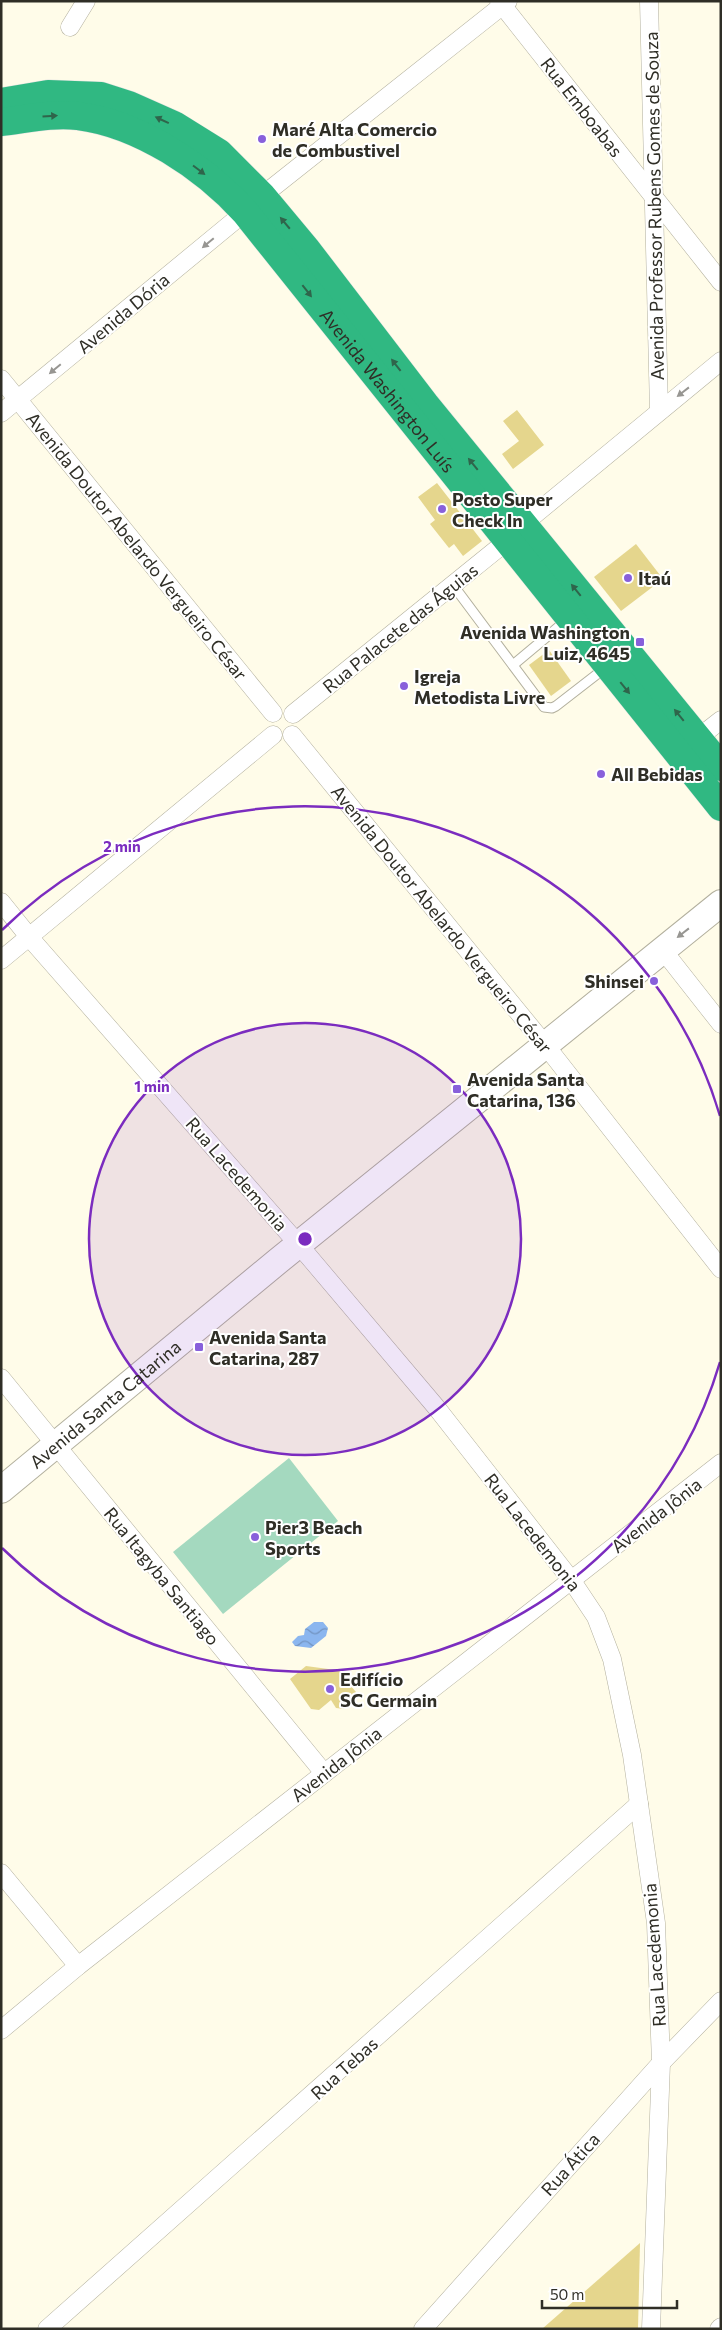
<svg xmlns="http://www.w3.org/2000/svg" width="722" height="2330" viewBox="0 0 722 2330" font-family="Commissioner,sans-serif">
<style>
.grass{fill:#a4d9bf}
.water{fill:url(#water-waves)}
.building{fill:#e5d68d}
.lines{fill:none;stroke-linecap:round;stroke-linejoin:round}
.lane-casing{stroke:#b3b09e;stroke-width:11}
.street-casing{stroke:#b3b09e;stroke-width:19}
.secondary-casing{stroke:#b3b09e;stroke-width:28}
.highway-casing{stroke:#e2e2e1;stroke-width:29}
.lane{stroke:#fff;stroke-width:9}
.street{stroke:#fff;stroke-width:18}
.secondary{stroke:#fff;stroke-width:26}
.highway{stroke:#30b882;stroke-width:28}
.oneway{fill:#2f654b}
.oneway2{fill:#979692}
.ring{fill:none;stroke:#7b2cbf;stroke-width:2.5}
.poi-dot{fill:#8860db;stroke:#fff;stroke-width:2}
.labels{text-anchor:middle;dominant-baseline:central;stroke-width:4;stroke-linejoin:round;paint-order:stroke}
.street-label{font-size:18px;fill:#2f2e26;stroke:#fff}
.poi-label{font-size:18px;font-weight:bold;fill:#2f2e26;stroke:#fff;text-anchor:start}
.centre{fill:#7b2cbf;stroke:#fff;stroke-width:2.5}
.ring-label{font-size:15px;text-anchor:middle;font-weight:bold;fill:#7b2cbf;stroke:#fff;stroke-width:4;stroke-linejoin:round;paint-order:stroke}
</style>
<defs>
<pattern id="water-waves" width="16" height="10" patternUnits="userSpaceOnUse" patternTransform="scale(1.25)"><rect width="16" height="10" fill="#8bb6ef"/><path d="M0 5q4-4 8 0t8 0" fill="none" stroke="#7294c1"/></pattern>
</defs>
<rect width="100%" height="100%" fill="#fffce9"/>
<polygon class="grass" points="289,1458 338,1521 223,1614 173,1552"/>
<polygon class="water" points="314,1622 323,1622 328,1628 326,1636 311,1648 295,1646 292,1642 298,1636 304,1635 305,1629"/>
<g class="building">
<polygon points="517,410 544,445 513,469 502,454 519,441 503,421"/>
<polygon points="437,483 482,541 463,556 454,544 449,548 430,524 435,520 418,497"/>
<polygon points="636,544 663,579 621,611 594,577"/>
<polygon points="549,650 571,681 551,696 529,665"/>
<polygon points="306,1666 343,1671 342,1676 356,1692 355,1700 345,1709 336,1708 331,1700 319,1710 311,1709 290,1679"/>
<polygon points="640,2243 638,2329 542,2329"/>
</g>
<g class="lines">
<defs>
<g id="lane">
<polyline points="453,585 544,707 552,708 556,706 605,668"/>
<polyline points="513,665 568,619"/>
</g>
<g id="street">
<polyline points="499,1 721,282"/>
<polyline points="649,1 659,410"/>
<polyline points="70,27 86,1"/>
<polyline points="262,196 508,1"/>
<polyline points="1,379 273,713"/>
<polyline points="1,413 245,212"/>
<polyline points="522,525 721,361"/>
<polyline points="293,714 507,541"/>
<polyline points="292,735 546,1046 721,1269"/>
<polyline points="698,738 721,720"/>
<polyline points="1,902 30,938 299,1245 436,1407 572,1581 596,1617 612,1659 632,1755 656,1923 661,2063 651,2329"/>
<polyline points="662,949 721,1024"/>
<polyline points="1,960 273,735"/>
<polyline points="1,1378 324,1773"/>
<polyline points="1,1873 78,1966"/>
<polyline points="1,2030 78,1966 721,1463"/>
<polyline points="47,2329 639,1804"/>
<polyline points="423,2329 661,2063 721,2001"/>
<polyline points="719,2329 721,2327"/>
</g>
<g id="secondary">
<path id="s1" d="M1 1490 278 1261 721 903"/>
</g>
<g id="highway">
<polyline points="1,102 48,94 101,96 129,105 174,125 219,153 262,196 307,250 425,404 721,767"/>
<path id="s2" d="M1 122C27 119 52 113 78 116 140 124 204 167 245 212L721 807"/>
</g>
</defs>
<use href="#lane" class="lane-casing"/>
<use href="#street" class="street-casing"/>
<use href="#secondary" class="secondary-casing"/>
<use href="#highway" class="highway-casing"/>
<use href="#lane" class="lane"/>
<use href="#street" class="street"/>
<use href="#secondary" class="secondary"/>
<use href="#highway" class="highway"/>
</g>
<defs><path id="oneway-solid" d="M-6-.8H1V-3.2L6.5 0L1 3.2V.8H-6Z" transform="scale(1.25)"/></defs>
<g class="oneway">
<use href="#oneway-solid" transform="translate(50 116) rotate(-4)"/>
<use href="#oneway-solid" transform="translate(162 120) rotate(-155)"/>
<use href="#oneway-solid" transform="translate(199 170) rotate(37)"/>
<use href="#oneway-solid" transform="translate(285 223) rotate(-130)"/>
<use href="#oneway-solid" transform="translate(307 291) rotate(52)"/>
<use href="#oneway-solid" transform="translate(396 365) rotate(-128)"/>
<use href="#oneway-solid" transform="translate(473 464) rotate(-129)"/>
<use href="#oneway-solid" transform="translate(576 590) rotate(-129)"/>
<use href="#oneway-solid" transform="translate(625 688) rotate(51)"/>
<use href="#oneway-solid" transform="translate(679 715) rotate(-129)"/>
</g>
<g class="oneway2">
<use href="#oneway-solid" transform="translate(208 243) rotate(140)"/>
<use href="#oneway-solid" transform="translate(55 369) rotate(140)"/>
<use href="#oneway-solid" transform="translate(683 392) rotate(142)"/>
<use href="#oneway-solid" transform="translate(683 933) rotate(142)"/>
</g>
<circle cx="305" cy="1239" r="216" fill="#7b2cbf" fill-opacity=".12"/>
<g class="ring">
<circle cx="305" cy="1239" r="216"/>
<path d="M720 1362A433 433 0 0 1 2 1548M2 930A433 433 0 0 1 720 1116"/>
</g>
<g class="poi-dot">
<circle cx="262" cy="139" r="5"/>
<circle cx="442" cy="509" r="5"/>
<circle cx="628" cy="578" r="5"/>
<rect x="635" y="637" width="10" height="10" rx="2.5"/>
<circle cx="404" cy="686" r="5"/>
<circle cx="601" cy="774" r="5"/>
<circle cx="654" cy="981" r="5"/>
<rect x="452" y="1084" width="10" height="10" rx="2.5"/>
<rect x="194" y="1342" width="10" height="10" rx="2.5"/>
<circle cx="255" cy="1537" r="5"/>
<circle cx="330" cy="1689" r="5"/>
</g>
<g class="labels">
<g class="street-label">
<text transform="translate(582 107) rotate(52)">Rua Emboabas</text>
<text transform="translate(654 206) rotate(-91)">Avenida Professor Rubens Gomes de Souza</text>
<text transform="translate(123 313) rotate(-40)">Avenida Dória</text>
<text stroke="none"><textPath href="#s2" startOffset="502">Avenida Washington Luís</textPath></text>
<text transform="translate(137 546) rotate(51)">Avenida Doutor Abelardo Vergueiro César</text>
<text transform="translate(400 628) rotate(-39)">Rua Palacete das Águias</text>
<text transform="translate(442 919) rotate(51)">Avenida Doutor Abelardo Vergueiro César</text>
<text transform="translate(237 1174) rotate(49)">Rua Lacedemonia</text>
<text stroke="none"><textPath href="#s1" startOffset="135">Avenida Santa Catarina</textPath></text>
<text transform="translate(656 1515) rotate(-38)">Avenida Jônia</text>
<text transform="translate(533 1532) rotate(52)">Rua Lacedemonia</text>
<text transform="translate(162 1576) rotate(51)">Rua Itagyba Santiago</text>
<text transform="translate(336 1764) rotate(-38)">Avenida Jônia</text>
<text transform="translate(654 1955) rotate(-94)">Rua Lacedemonia</text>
<text transform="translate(344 2068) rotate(-42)">Rua Tebas</text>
<text transform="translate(570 2164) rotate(-48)">Rua Ática</text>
</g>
<g class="poi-label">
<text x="272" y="129">Maré Alta Comercio<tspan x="272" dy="21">de Combustivel</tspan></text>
<text x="452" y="499">Posto Super<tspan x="452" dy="21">Check In</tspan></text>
<text x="638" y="578">Itaú</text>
<text x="630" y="632" text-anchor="end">Avenida Washington<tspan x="630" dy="21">Luiz, 4645</tspan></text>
<text x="414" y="676">Igreja<tspan x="414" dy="21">Metodista Livre</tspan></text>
<text x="611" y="774">All Bebidas</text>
<text x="644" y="981" text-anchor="end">Shinsei</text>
<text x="467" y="1079">Avenida Santa<tspan x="467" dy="21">Catarina, 136</tspan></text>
<text x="209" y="1337">Avenida Santa<tspan x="209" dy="21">Catarina, 287</tspan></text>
<text x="265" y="1527">Pier3 Beach<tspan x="265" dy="21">Sports</tspan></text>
<text x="340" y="1679">Edifício<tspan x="340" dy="21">SC Germain</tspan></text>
</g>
</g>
<circle cx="305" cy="1239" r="8" class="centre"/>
<g class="ring-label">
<text x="122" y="852">2 min</text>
<text x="152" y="1092">1 min</text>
</g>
<rect width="722" height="2330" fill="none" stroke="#2f2e26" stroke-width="5"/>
<path d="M542 2300v8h135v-8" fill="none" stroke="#2f2e26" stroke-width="2.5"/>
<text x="550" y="2300" font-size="15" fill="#2f2e26" stroke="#ffffff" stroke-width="4" paint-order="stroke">50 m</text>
</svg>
